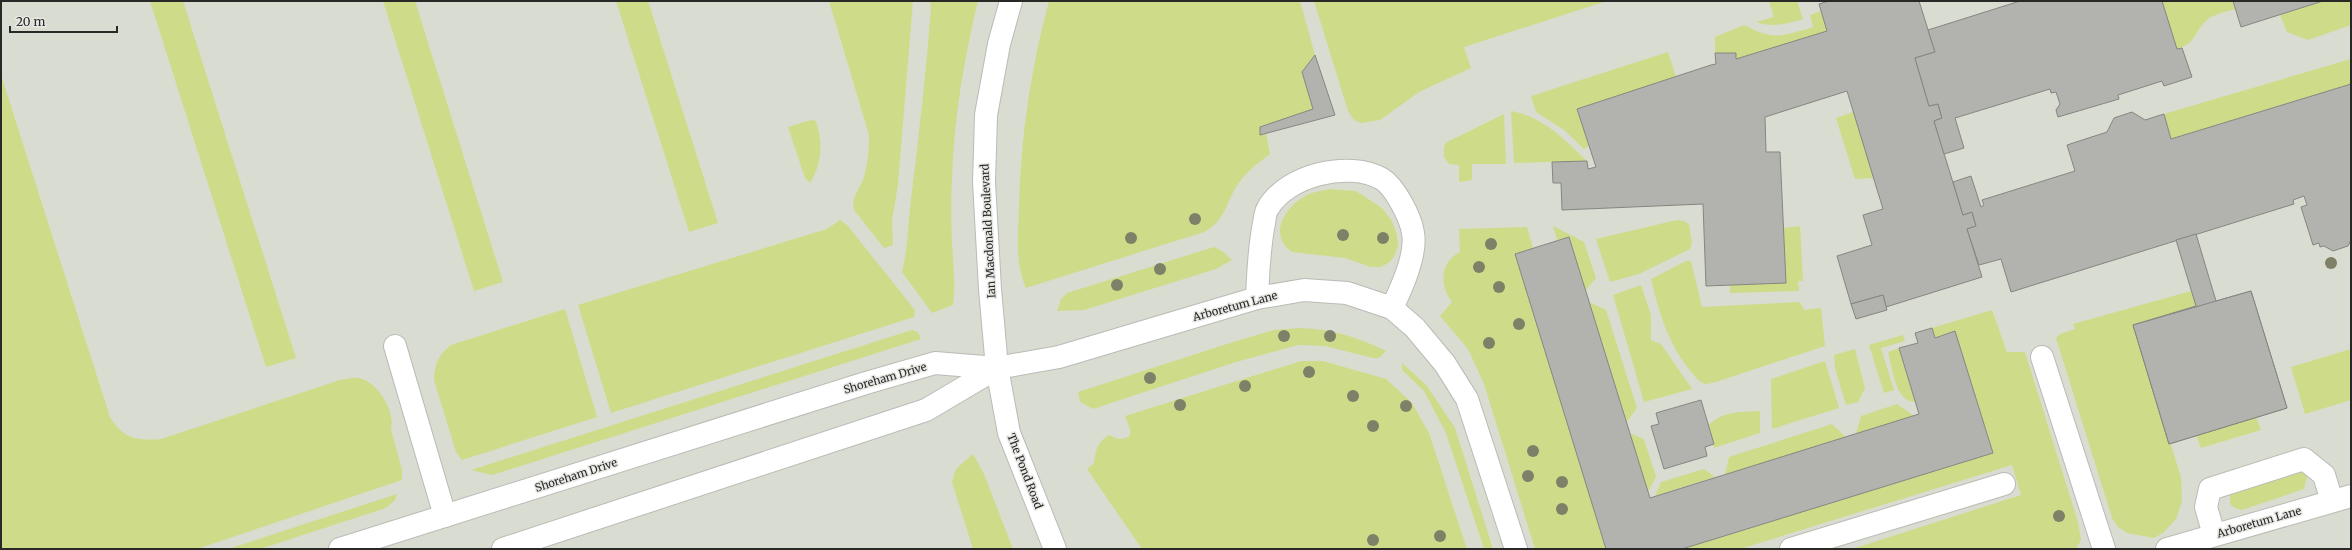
<svg xmlns="http://www.w3.org/2000/svg" width="2352" height="550" viewBox="0 0 2352 550" font-family="Merriweather,serif">
<style>
.built{fill:#d9dcd0}
.green{fill:#cedc89}
.building{fill:#b2b3af;stroke:#858682}
.lines{fill:none;stroke-linecap:round;stroke-linejoin:round}
.minor-casing{stroke:#babbb7;stroke-width:24}
.minor{stroke:#fff;stroke-width:22}
.tree{fill:#7e8168}
.labels{text-anchor:middle;dominant-baseline:central;stroke-width:3;stroke-linejoin:round;paint-order:stroke}
.street-label{font-size:11px;fill:#282827;stroke:#e7e8e3}
</style>
<rect width="100%" height="100%" fill="#e7e8e3"/>
<rect class="built" x="1" y="1" width="2350" height="548"/>
<g class="green">
<polygon points="150,1 183,1 296,358 266,367"/>
<polygon points="383,1 415,1 503,282 474,291"/>
<polygon points="616,1 648,1 718,223 689,232"/>
<path d="M829 1H913L898 184 892 221 893 245 884 248 854 210C851 197 860 189 864 177 868 163 869 149 869 135Z"/>
<path d="M930 1H978C964 59 954 118 952 178 951 199 951 221 952 242 953 264 956 283 953 305L932 313 902 272C908 248 908 224 911 199 919 136 926 72 931 8Z"/>
<path d="M1049 1H1300L1315 55 1302 72 1313 109 1261 127 1260 135 1266 133 1270 154C1258 163 1246 172 1238 184 1225 204 1226 220 1204 232L1026 288C1015 263 1018 236 1019 209 1021 135 1030 73 1049 1Z"/>
<polygon points="1314,1 1607,1 1464,47 1471,68 1419,92 1380,120 1361,123 1354,120 1348,111"/>
<path d="M1769 1H1797L1803 19C1786 24 1773 28 1756 22L1774 17Z"/>
<path d="M2162 1H2233L2235 9C2226 12 2213 14 2206 21 2193 33 2197 43 2177 49Z"/>
<polygon points="2323,1 2351,1 2351,25 2308,40 2287,32 2280,15"/>
<path d="M1821 11 1827 31 1736 59V53H1715V37L1744 25C1774 41 1782 36 1813 27L1810 15Z"/>
<polygon points="1668,52 1676,77 1577,109 1589,146 1584,149 1564,130 1536,112 1531,96"/>
<polygon points="2351,59 2351,84 2171,139 2164,114"/>
<path d="M1 75 110 417C123 439 138 441 161 439L340 380C345 380 353 377 359 378 377 381 396 412 391 429L402 470V480L197 549H1Z"/>
<path d="M1511 111C1542 116 1565 140 1587 161L1514 163Z"/>
<polygon points="1853,112 1874,178 1855,179 1836,118"/>
<polygon points="1504,114 1506,164 1472,164 1472,180 1459,182 1459,165 1449,164 1444,157 1444,146 1447,142"/>
<path d="M811 120 816 121C823 142 822 164 810 183L805 178 788 127Z"/>
<path d="M1329 189 1356 191 1382 208 1392 221 1397 235 1398 246 1395 255 1390 262 1381 267H1371L1345 258 1292 252C1268 235 1284 208 1305 196 1312 192 1321 191 1329 189Z"/>
<polygon points="840,220 847,225 915,310 914,317 611,413 578,305 827,229"/>
<polygon points="1677,220 1684,221 1689,224 1692,243 1690,249 1639,274 1610,282 1596,239"/>
<polygon points="1553,226 1584,242 1596,278 1585,291 1569,237 1557,240"/>
<polygon points="1800,226 1803,281 1798,281 1799,291 1730,293 1730,285 1783,228"/>
<path d="M1527 227 1533 248 1515 254 1606 549H1535L1484 384 1468 349 1440 316 1452 302C1439 285 1440 262 1460 252L1459 229Z"/>
<polygon points="1214,247 1222,251 1232,260 1216,269 1084,310 1057,311 1061,299 1067,293"/>
<path d="M1686 261H1691L1702 307 1800 302 1804 310 1821 308 1825 346 1716 382C1713 382 1709 384 1707 384 1700 384 1696 377 1692 373 1669 346 1659 313 1651 279Z"/>
<polygon points="1641,285 1651,315 1651,340 1661,344 1692,389 1644,402 1613,295"/>
<polygon points="2191,291 2196,306 2133,325 2181,477 2182,501 2176,519 2163,533 2154,538 2127,533 2118,527 2112,518 2056,338 2060,334 2075,329 2073,324"/>
<polygon points="1589,302 1606,310 1637,408 1626,423"/>
<path d="M565 309 597 417 462 460 456 452 434 380C434 365 439 354 451 345Z"/>
<polygon points="1992,310 2007,352 2025,352 2078,522 2081,540 2076,549 1852,549 2021,495 2012,465 1740,549 1682,549 1993,453 1955,331 1935,338 1932,328"/>
<path d="M1300 328C1332 329 1357 337 1386 351L1379 358H1373L1325 346 1298 345 1236 362 1093 409 1080 402 1078 392 1230 343 1274 330Z"/>
<polygon points="912,330 918,332 921,339 492,475 471,470"/>
<polygon points="1903,335 1905,341 1881,348 1894,390 1884,393 1869,345"/>
<path d="M1899 348 1915 402C1895 402 1892 367 1888 352Z"/>
<polygon points="1855,349 1865,388 1858,402 1846,405 1835,368 1834,355"/>
<polygon points="2351,349 2351,400 2305,414 2291,367"/>
<path d="M1301 361H1323L1386 379 1412 403 1429 433 1467 549H1142L1087 469 1094 463C1096 449 1097 443 1109 435 1117 439 1121 441 1130 436V429L1125 416Z"/>
<polygon points="1825,361 1839,408 1772,429 1771,379"/>
<polygon points="1402,363 1427,386 1455,428 1493,549 1484,549 1446,433 1424,391 1402,370"/>
<polygon points="1897,404 1914,416 1856,434 1861,416"/>
<path d="M1760 411V433L1714 448 1708 426C1721 411 1741 412 1760 411Z"/>
<polygon points="2256,417 2261,430 2201,448 2196,435"/>
<polygon points="1832,424 1846,437 1725,475 1729,457"/>
<polygon points="1629,433 1644,439 1656,477 1648,492"/>
<polygon points="973,454 984,474 1013,549 973,549 952,482 956,469"/>
<polygon points="1704,469 1715,477 1655,496 1661,482"/>
<polygon points="2297,470 2304,472 2307,476 2304,489 2242,510 2235,508 2230,504 2230,492"/>
<polygon points="397,494 395,500 386,508 260,549 228,549"/>
</g>
<g class="building">
<polygon points="1829,1 1919,1 1935,52 1915,58 1929,106 1938,104 1942,118 1934,121 1963,215 1972,212 1976,226 1967,229 1982,277 1886,307 1883,295 1851,304 1837,256 1872,245 1863,215 1883,209 1847,91 1765,117 1766,152 1780,152 1786,283 1706,286 1703,204 1562,210 1561,183 1553,183 1552,162 1587,161 1588,169 1596,167 1577,109 1711,65 1716,64 1715,53 1736,53 1736,59 1827,31 1819,4"/>
<polygon points="2020,1 2162,1 2177,49 2182,48 2192,77 2164,86 2162,81 2118,95 2119,99 2058,117 2056,110 2060,104 2056,92 2051,93 2050,89 1955,118 1964,148 1944,154 1934,121 1942,118 1938,104 1929,106 1915,58 1935,52 1928,30"/>
<polygon points="2233,1 2323,1 2241,27"/>
<polygon points="1315,55 1335,115 1260,135 1260,127 1313,109 1302,72"/>
<polygon points="2351,84 2351,240 2348,246 2333,251 2324,246 2320,247 2319,243 2313,245 2301,207 2307,205 2304,196 2293,200 2294,204 2011,292 2001,259 1979,265 1967,229 1976,226 1972,212 1963,215 1953,182 1971,176 1981,207 1984,205 1982,200 2075,171 2067,145 2107,132 2114,118 2132,112 2145,120 2164,114 2171,139"/>
<polygon points="2196,234 2216,301 2251,291 2287,408 2169,444 2133,325 2196,306 2176,240"/>
<polygon points="1569,237 1650,498 1919,414 1899,348 1918,343 1915,333 1932,328 1935,338 1955,331 1993,453 1682,549 1606,549 1515,254"/>
<polygon points="2251,291 2287,408 2169,444 2133,325"/>
<polygon points="1883,295 1887,310 1856,319 1851,304"/>
<polygon points="1701,400 1714,444 1705,447 1707,456 1664,469 1651,426 1659,424 1656,413"/>
</g>
<g class="lines">
<defs>
<g id="minor">
<polyline points="1011,1 999,44 986,115 984,182 990,289 997,368 1009,433 1055,549"/>
<path d="M1257 298C1258 273 1259 248 1264 223 1265 219 1265 212 1268 208 1287 175 1349 160 1382 179 1395 187 1411 218 1413 233 1417 255 1401 289 1392 308"/>
<polyline points="395,346 445,516"/>
<polyline points="2042,357 2104,549"/>
<polyline points="2214,535 2206,507 2210,489 2304,459 2324,475 2332,501"/>
<polyline points="340,549 866,383 935,363 997,368 1059,357 1257,298 1304,290 1347,293 1392,308 1415,328 1445,364 1467,399 1516,549"/>
<polyline points="503,549 926,410 997,368"/>
<polyline points="1791,549 2004,484"/>
<polyline points="2167,549 2351,496"/>
</g>
</defs>
<use href="#minor" class="minor-casing"/>
<use href="#minor" class="minor"/>
</g>
<g class="tree">
<circle cx="1195" cy="219" r="6"/>
<circle cx="1343" cy="235" r="6"/>
<circle cx="1131" cy="238" r="6"/>
<circle cx="1383" cy="238" r="6"/>
<circle cx="1491" cy="244" r="6"/>
<circle cx="2331" cy="263" r="6"/>
<circle cx="1479" cy="267" r="6"/>
<circle cx="1160" cy="269" r="6"/>
<circle cx="1117" cy="285" r="6"/>
<circle cx="1499" cy="287" r="6"/>
<circle cx="1519" cy="324" r="6"/>
<circle cx="1284" cy="336" r="6"/>
<circle cx="1330" cy="336" r="6"/>
<circle cx="1489" cy="343" r="6"/>
<circle cx="1309" cy="372" r="6"/>
<circle cx="1150" cy="378" r="6"/>
<circle cx="1245" cy="386" r="6"/>
<circle cx="1353" cy="396" r="6"/>
<circle cx="1180" cy="405" r="6"/>
<circle cx="1406" cy="406" r="6"/>
<circle cx="1373" cy="426" r="6"/>
<circle cx="1533" cy="451" r="6"/>
<circle cx="1528" cy="476" r="6"/>
<circle cx="1562" cy="482" r="6"/>
<circle cx="1562" cy="509" r="6"/>
<circle cx="2059" cy="516" r="6"/>
<circle cx="1440" cy="536" r="6"/>
<circle cx="1373" cy="540" r="6"/>
</g>
<g class="labels">
<g class="street-label">
<text transform="translate(988 231) rotate(-93)">Ian Macdonald Boulevard</text>
<text transform="translate(1235 306) rotate(-15)">Arboretum Lane</text>
<text transform="translate(885 378) rotate(-16)">Shoreham Drive</text>
<text transform="translate(1025 471) rotate(69)">The Pond Road</text>
<text transform="translate(576 475) rotate(-18)">Shoreham Drive</text>
<text transform="translate(2259 522) rotate(-16)">Arboretum Lane</text>
</g>
</g>
<rect width="2352" height="550" fill="none" stroke="#282827" stroke-width="4"/>
<path d="M10 26v6h107v-6" fill="none" stroke="#282827" stroke-width="2"/>
<text x="16" y="26" font-size="12" fill="#282827" stroke="#e7e8e3" stroke-width="3" paint-order="stroke">20 m</text>
</svg>
